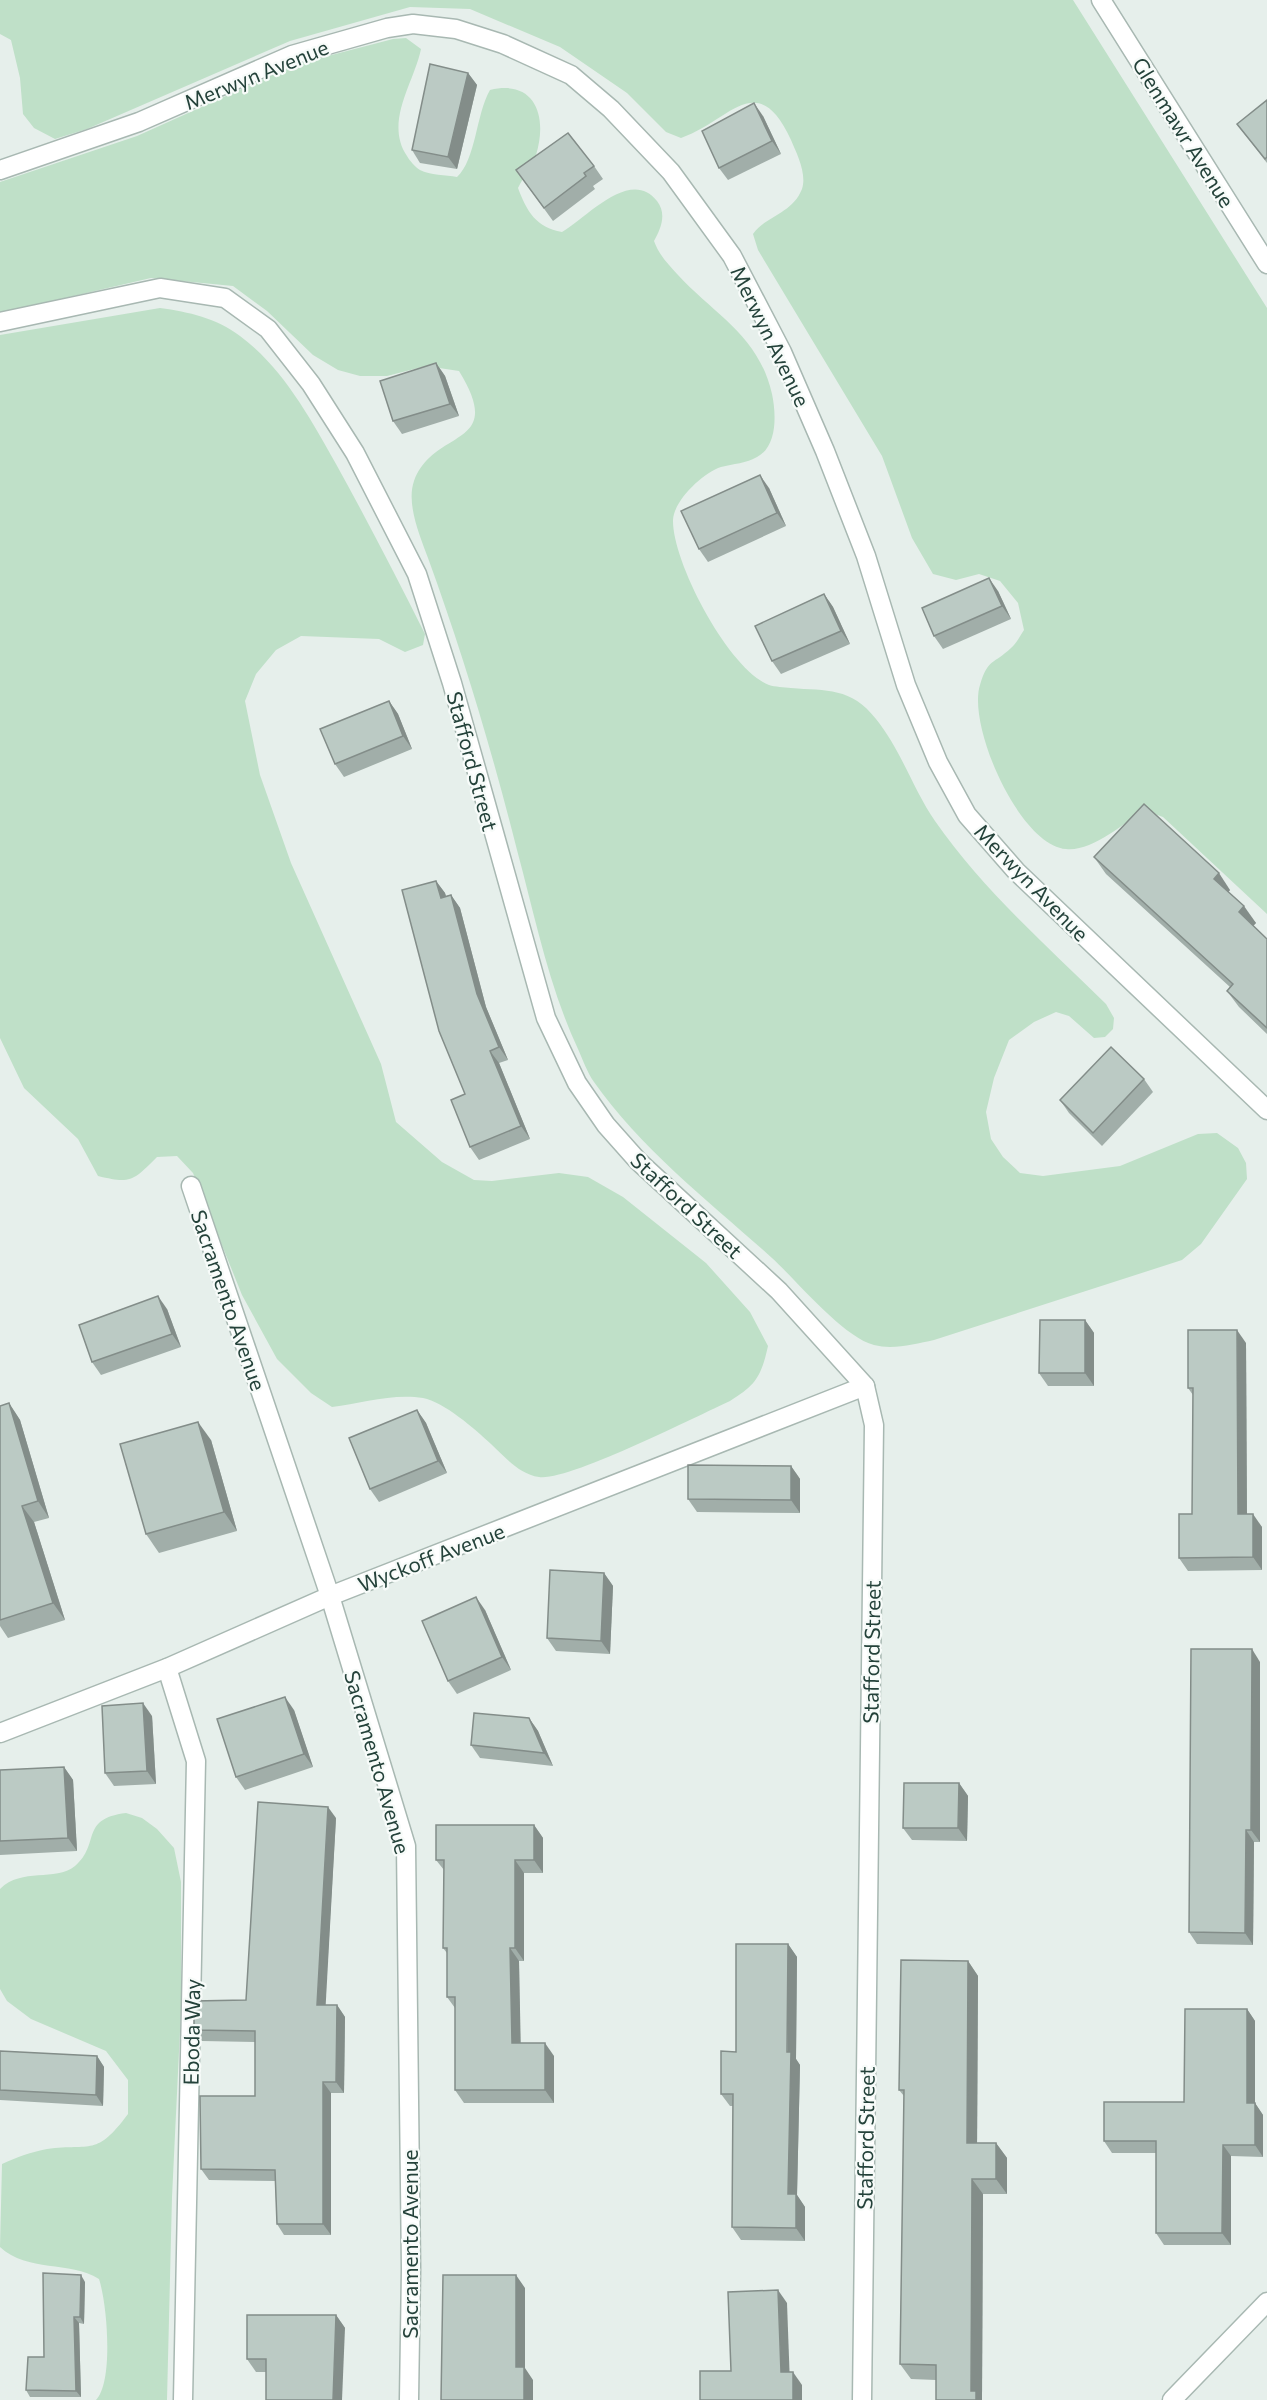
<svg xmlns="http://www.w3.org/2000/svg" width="1267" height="2400" viewBox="0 0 1267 2400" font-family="Commissioner,sans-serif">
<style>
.green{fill:#bfe0c8}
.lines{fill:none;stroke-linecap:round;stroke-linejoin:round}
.lane-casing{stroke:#a8b8b2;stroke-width:21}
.street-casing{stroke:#a8b8b2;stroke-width:21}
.lane{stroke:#fff;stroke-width:18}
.street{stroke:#fff;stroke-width:18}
.wall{fill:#a1aea9}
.shaded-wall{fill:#838d89}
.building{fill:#bbcac4;stroke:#838d89;stroke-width:1.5}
.labels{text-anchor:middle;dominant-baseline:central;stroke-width:4.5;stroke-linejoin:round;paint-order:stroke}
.street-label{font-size:21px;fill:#24423a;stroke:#f7fbf9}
</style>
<rect width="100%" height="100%" fill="#e6efeb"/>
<g class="green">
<path d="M0 0H1073L1267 308V914L1163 817 1143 810C1124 824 1091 852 1066 849 1019 845 967 725 980 685 988 658 993 665 1011 648 1016 644 1020 636 1024 630L1018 603 1000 581 979 574 956 580 933 574 912 538 882 456 758 250 753 234C767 215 792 214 802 189 807 174 797 154 791 140 757 67 730 121 681 138L666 132 627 93 560 47 470 9 410 7 290 41 87 129 55 139 34 128 23 114 20 78 11 40 0 34Z"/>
<path d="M406 38 421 49C414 83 384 122 407 156 410 161 415 167 420 170 430 175 446 175 457 177 476 160 476 114 490 90 535 79 548 116 536 155 533 166 523 177 518 188 527 212 536 227 562 232 587 217 631 167 657 201 667 214 661 228 654 241 659 255 668 264 678 275 715 315 759 336 772 394 776 413 778 446 757 457 747 463 733 464 721 467 703 473 674 500 673 520 672 562 729 670 769 685 775 687 784 687 791 688 827 691 851 687 876 719 901 750 913 789 935 821 983 890 1046 945 1106 1004L1114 1018 1113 1029 1105 1037 1094 1038 1069 1016 1056 1012 1034 1022 1009 1040 994 1078 986 1112 991 1139 1003 1157 1020 1173 1043 1176 1120 1166 1198 1134 1217 1133 1238 1148 1246 1163 1247 1179 1201 1244 1182 1260 934 1340C915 1344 893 1350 874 1345 843 1337 797 1281 772 1258 711 1203 642 1150 594 1082 587 1072 583 1060 578 1049 549 987 535 917 517 850 492 751 463 654 428 558 420 536 406 504 414 481 434 427 507 449 459 371L426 366 387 376H360L338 370 313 355 267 311 233 286 151 278 0 313V182L137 136 297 64 393 39Z"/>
<path d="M160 308C189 312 216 318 240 336 283 368 310 418 336 464 367 520 396 576 425 634L423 645 405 652 379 639 301 636 276 650 256 674 245 701 260 775 291 863 381 1064 396 1122 442 1162 474 1180 492 1181 559 1173 588 1177 623 1197 706 1263 750 1312 768 1346C761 1377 756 1385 730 1401 697 1416 567 1482 539 1477 519 1474 505 1457 491 1444 475 1429 444 1402 423 1398 394 1393 361 1403 332 1407L311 1393 277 1359 242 1295 193 1173 177 1156 157 1157C133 1181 131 1184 98 1176L78 1139 24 1088 0 1038V335Z"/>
<path d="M126 1813 142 1818 157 1829 174 1848 181 1882V2010L172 2197 167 2400H96C114 2381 107 2303 99 2279 69 2260 28 2273 0 2247L2 2164C17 2157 31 2152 47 2149 92 2143 96 2157 128 2114V2080L106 2051 31 2019 7 2001 0 1989V1889C22 1867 55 1882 75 1866 101 1844 79 1819 126 1813Z"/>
</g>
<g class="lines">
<defs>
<polyline id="lane" points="167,1668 196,1761 183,2400"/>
<g id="street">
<polyline points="1101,0 1267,264"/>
<polyline points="0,170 139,122 292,55 387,28 413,24 456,29 503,44 571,75 611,109 671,172 732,256 782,352 825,451 866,556 906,685 938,762 967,815 1016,871 1267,1110"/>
<polyline points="0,322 160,288 225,298 268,329 311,384 355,453 417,574 452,683 546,1018 577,1083 606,1125 638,1161 779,1291 865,1386 874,1425 862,2400"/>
<polyline points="191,1186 330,1596 406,1846 411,2269 409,2400"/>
<polyline points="0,1733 167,1668 330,1596 865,1386"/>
<polyline points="1172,2400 1267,2302"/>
</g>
</defs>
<use href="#lane" class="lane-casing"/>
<use href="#street" class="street-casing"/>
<use href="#lane" class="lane"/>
<use href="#street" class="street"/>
</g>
<g class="wall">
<polygon points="468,73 477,85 457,169 420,163 412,150"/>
<polygon points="1267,100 1267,163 1237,124"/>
<polygon points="763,116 781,154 728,180 719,168"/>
<polygon points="594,166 603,179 593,186 595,189 553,221 516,170"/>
<polygon points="436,363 445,376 459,416 402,434 393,421"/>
<polygon points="769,488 786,526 708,562 699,549"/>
<polygon points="998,591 1011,619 943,649 934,636"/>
<polygon points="824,594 833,607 850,644 781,674 772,661"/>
<polygon points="389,701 398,714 412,749 344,777 335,764"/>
<polygon points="1094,857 1230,890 1228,892 1256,923 1253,926 1267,939 1267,1034 1239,1007 1227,991 1230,987 1106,874"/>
<polygon points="436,881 445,893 446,896 451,895 460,908 486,1007 508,1060 499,1063 530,1139 479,1160 470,1147 465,1094"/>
<polygon points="1144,1079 1153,1092 1102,1146 1069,1113 1060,1100"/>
<polygon points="167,1309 181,1347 101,1375 92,1362"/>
<polygon points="1085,1320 1094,1333 1094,1386 1048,1386 1039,1373"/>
<polygon points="1246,1343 1247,1514 1262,1527 1262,1570 1188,1571 1179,1558 1192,1514 1193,1395 1188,1388"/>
<polygon points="9,1403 20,1420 49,1518 34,1522 65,1620 8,1638 0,1626 0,1406"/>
<polygon points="417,1410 426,1423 447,1473 379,1502 370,1489"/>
<polygon points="211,1440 237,1531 159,1553 146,1534"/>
<polygon points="791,1466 800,1479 800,1513 697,1512 688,1499"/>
<polygon points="604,1573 613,1586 610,1654 556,1651 547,1638"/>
<polygon points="485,1610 511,1670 457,1694 448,1681"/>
<polygon points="1260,1662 1260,1842 1254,1842 1253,1945 1197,1944 1189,1932"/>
<polygon points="294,1710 313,1767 245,1790 236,1777"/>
<polygon points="152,1716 156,1784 114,1786 105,1773"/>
<polygon points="529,1718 538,1731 553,1766 480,1758 471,1745"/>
<polygon points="64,1767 73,1780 77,1851 0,1855 0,1770"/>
<polygon points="959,1783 968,1796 967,1841 912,1840 903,1828"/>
<polygon points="336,1818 325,2005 337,2005 345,2017 344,2093 331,2093 331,2235 284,2235 277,2224 275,2181 209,2180 201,2169 255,2096 255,2042 202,2041 194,2030 246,2000"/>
<polygon points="534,1825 543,1838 543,1873 524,1873 524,1961 519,1961 520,2043 554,2056 554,2103 464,2103 455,2090 455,2008 447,1997 447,1953 443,1948 444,1870 436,1860"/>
<polygon points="788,1944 797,1957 796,2059 800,2065 797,2195 805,2207 805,2241 741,2240 732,2227 733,2106 730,2106 721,2094 736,2052"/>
<polygon points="968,1961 978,1976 977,2143 996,2143 1007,2158 1007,2194 983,2194 982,2399 936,2380 911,2379 900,2364 904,2096 899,2090"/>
<polygon points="1247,2009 1255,2021 1255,2103 1263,2115 1263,2157 1231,2156 1231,2245 1164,2245 1156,2233 1156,2153 1112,2153 1104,2141 1184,2102"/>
<polygon points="0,2051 97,2056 104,2067 103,2106 0,2100"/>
<polygon points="85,2282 84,2324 79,2323 81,2397 30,2397 26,2390"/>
<polygon points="336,2315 345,2328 266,2372 256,2372 247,2359"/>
</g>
<g class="shaded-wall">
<polygon points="468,73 477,85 457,169 448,157"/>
<polygon points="754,103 763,116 781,154 772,141"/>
<polygon points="436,363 445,376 459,416 450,404"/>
<polygon points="760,475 769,488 786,526 777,513"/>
<polygon points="989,578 998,591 1011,619 1002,606"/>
<polygon points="824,594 833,607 850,644 841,631"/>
<polygon points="389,701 398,714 412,749 403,736"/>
<polygon points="1219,873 1230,890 1226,895 1214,879"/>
<polygon points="436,881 445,893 450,911 441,898"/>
<polygon points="451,895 460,908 486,1007 508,1060 499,1047 477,994"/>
<polygon points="1244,906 1256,923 1251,928 1239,912"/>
<polygon points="490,1051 499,1063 530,1139 521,1126"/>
<polygon points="158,1296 167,1309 181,1347 172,1334"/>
<polygon points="1085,1320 1094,1333 1094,1386 1085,1373"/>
<polygon points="1237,1330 1246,1343 1247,1527 1238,1514"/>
<polygon points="9,1403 20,1420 49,1518 38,1501"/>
<polygon points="417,1410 426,1423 447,1473 438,1461"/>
<polygon points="198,1422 211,1440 237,1531 224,1512"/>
<polygon points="791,1466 800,1479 800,1513 791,1500"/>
<polygon points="22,1506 34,1522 65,1620 53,1603"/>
<polygon points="1253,1514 1262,1527 1262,1570 1253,1557"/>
<polygon points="604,1573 613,1586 610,1654 601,1641"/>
<polygon points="476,1597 485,1610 511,1670 502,1657"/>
<polygon points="1252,1649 1260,1662 1260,1842 1251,1830"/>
<polygon points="285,1697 294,1710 313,1767 304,1754"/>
<polygon points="143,1703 152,1716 156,1784 147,1771"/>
<polygon points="529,1718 538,1731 553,1766 544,1753"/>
<polygon points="64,1767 73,1780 77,1851 68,1838"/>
<polygon points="959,1783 968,1796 967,1841 958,1828"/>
<polygon points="328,1807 336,1818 325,2017 317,2005"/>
<polygon points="534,1825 543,1838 543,1873 534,1860"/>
<polygon points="1246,1830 1254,1842 1253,1945 1245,1933"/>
<polygon points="515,1860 524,1873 524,1961 515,1948"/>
<polygon points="788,1944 797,1957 796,2059 800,2065 797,2195 805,2207 805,2241 796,2228 788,2194"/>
<polygon points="510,1948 519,1961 521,2056 512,2043"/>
<polygon points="968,1961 978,1976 977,2158 967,2143"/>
<polygon points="337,2005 345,2017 344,2093 336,2082"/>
<polygon points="1247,2009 1255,2021 1255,2103 1263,2115 1263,2157 1255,2145 1247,2103"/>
<polygon points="545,2043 554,2056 554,2103 545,2090"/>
<polygon points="97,2056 104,2067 103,2106 96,2095"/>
<polygon points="323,2082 331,2093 331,2235 323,2224"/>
<polygon points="996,2143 1007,2158 1007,2194 996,2179"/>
<polygon points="1223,2145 1231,2156 1231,2245 1222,2233"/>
<polygon points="972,2179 983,2194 982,2400 976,2400 971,2391"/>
<polygon points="81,2275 85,2282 84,2324 80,2317"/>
<polygon points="516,2275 525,2288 525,2368 533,2380 533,2400 524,2400 516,2367"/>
<polygon points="778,2290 787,2303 790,2385 781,2372"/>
<polygon points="336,2315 345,2328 342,2400 333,2400"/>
<polygon points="74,2317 79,2323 81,2397 76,2391"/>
<polygon points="793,2372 802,2385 802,2400 793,2400"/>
</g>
<g class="building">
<polygon points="430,64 468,73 448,157 412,150"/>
<polygon points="1267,100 1267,157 1265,159 1237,124"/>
<polygon points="754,103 772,141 719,168 702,131"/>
<polygon points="568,133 594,166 584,173 586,176 544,208 516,170"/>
<polygon points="436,363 450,404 393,421 380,381"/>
<polygon points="760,475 777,513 699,549 681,511"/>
<polygon points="989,578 1002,606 934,636 922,608"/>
<polygon points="824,594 841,631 772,661 755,626"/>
<polygon points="389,701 403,736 335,764 320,729"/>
<polygon points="1144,804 1219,873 1214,879 1244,906 1239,912 1267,939 1267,1028 1227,991 1233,984 1094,857"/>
<polygon points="436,881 441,898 451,895 477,994 499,1047 490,1051 521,1126 470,1147 451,1100 465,1094 439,1031 402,890"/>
<polygon points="1111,1047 1144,1079 1093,1133 1060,1100"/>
<polygon points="158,1296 172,1334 92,1362 79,1325"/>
<polygon points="1040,1320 1085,1320 1085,1373 1039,1373"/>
<polygon points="1188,1330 1237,1330 1238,1514 1253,1514 1253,1557 1179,1558 1179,1514 1192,1514 1193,1388 1188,1388"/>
<polygon points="9,1403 38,1501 22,1506 53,1603 0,1620 0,1406"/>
<polygon points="417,1410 438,1461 370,1489 349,1438"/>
<polygon points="198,1422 224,1512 146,1534 120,1444"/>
<polygon points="688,1465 791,1466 791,1500 688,1499"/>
<polygon points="550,1570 604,1573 601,1641 547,1638"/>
<polygon points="476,1597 502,1657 448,1681 422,1621"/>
<polygon points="1191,1649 1252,1649 1251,1830 1246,1830 1245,1933 1189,1932"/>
<polygon points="285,1697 304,1754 236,1777 217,1719"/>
<polygon points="143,1703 147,1771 105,1773 102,1706"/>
<polygon points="474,1713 529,1718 544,1753 471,1745"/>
<polygon points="64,1767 68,1838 0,1841 0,1770"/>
<polygon points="904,1783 959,1783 958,1828 903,1828"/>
<polygon points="258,1802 328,1807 317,2005 337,2005 336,2082 323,2082 323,2224 277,2224 275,2170 201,2169 200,2096 255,2096 255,2031 194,2030 194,2001 246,2000"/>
<polygon points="436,1825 534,1825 534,1860 515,1860 515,1948 510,1948 512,2043 545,2043 545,2090 455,2090 455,1997 447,1997 447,1948 443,1948 444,1860 436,1860"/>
<polygon points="736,1944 788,1944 787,2052 791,2052 788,2194 796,2194 796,2228 732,2227 733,2094 721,2094 721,2051 736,2052"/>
<polygon points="901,1960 968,1961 967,2143 996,2143 996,2179 972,2179 971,2391 976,2391 976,2400 936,2400 936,2365 900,2364 904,2090 899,2090"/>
<polygon points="1185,2009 1247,2009 1247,2103 1255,2103 1255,2145 1223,2145 1222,2233 1156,2233 1156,2141 1104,2141 1104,2102 1184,2102"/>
<polygon points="0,2051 97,2056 96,2095 0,2090"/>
<polygon points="43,2273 81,2275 80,2317 74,2317 76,2391 26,2390 28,2357 44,2357"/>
<polygon points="443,2275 516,2275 516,2367 524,2367 524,2400 441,2400"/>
<polygon points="778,2290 781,2372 793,2372 793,2400 700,2400 700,2371 731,2371 728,2292"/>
<polygon points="247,2315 336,2315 333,2400 266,2400 266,2359 247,2359"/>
</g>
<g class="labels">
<g class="street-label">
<text transform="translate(256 74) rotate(-22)">Merwyn Avenue</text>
<text transform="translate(1184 132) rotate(58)">Glenmawr Avenue</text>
<text transform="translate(771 336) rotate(64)">Merwyn Avenue</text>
<text transform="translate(473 761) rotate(75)">Stafford Street</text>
<text transform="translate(1032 882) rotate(46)">Merwyn Avenue</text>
<text transform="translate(687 1205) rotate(43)">Stafford Street</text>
<text transform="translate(229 1300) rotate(71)">Sacramento Avenue</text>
<text transform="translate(431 1557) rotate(-21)">Wyckoff Avenue</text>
<text transform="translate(871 1652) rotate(-89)">Stafford Street</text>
<text transform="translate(378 1762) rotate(74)">Sacramento Avenue</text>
<text transform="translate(191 2032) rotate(-89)">Eboda Way</text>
<text transform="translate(865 2138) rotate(-89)">Stafford Street</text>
<text transform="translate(409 2244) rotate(-90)">Sacramento Avenue</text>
</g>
</g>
</svg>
